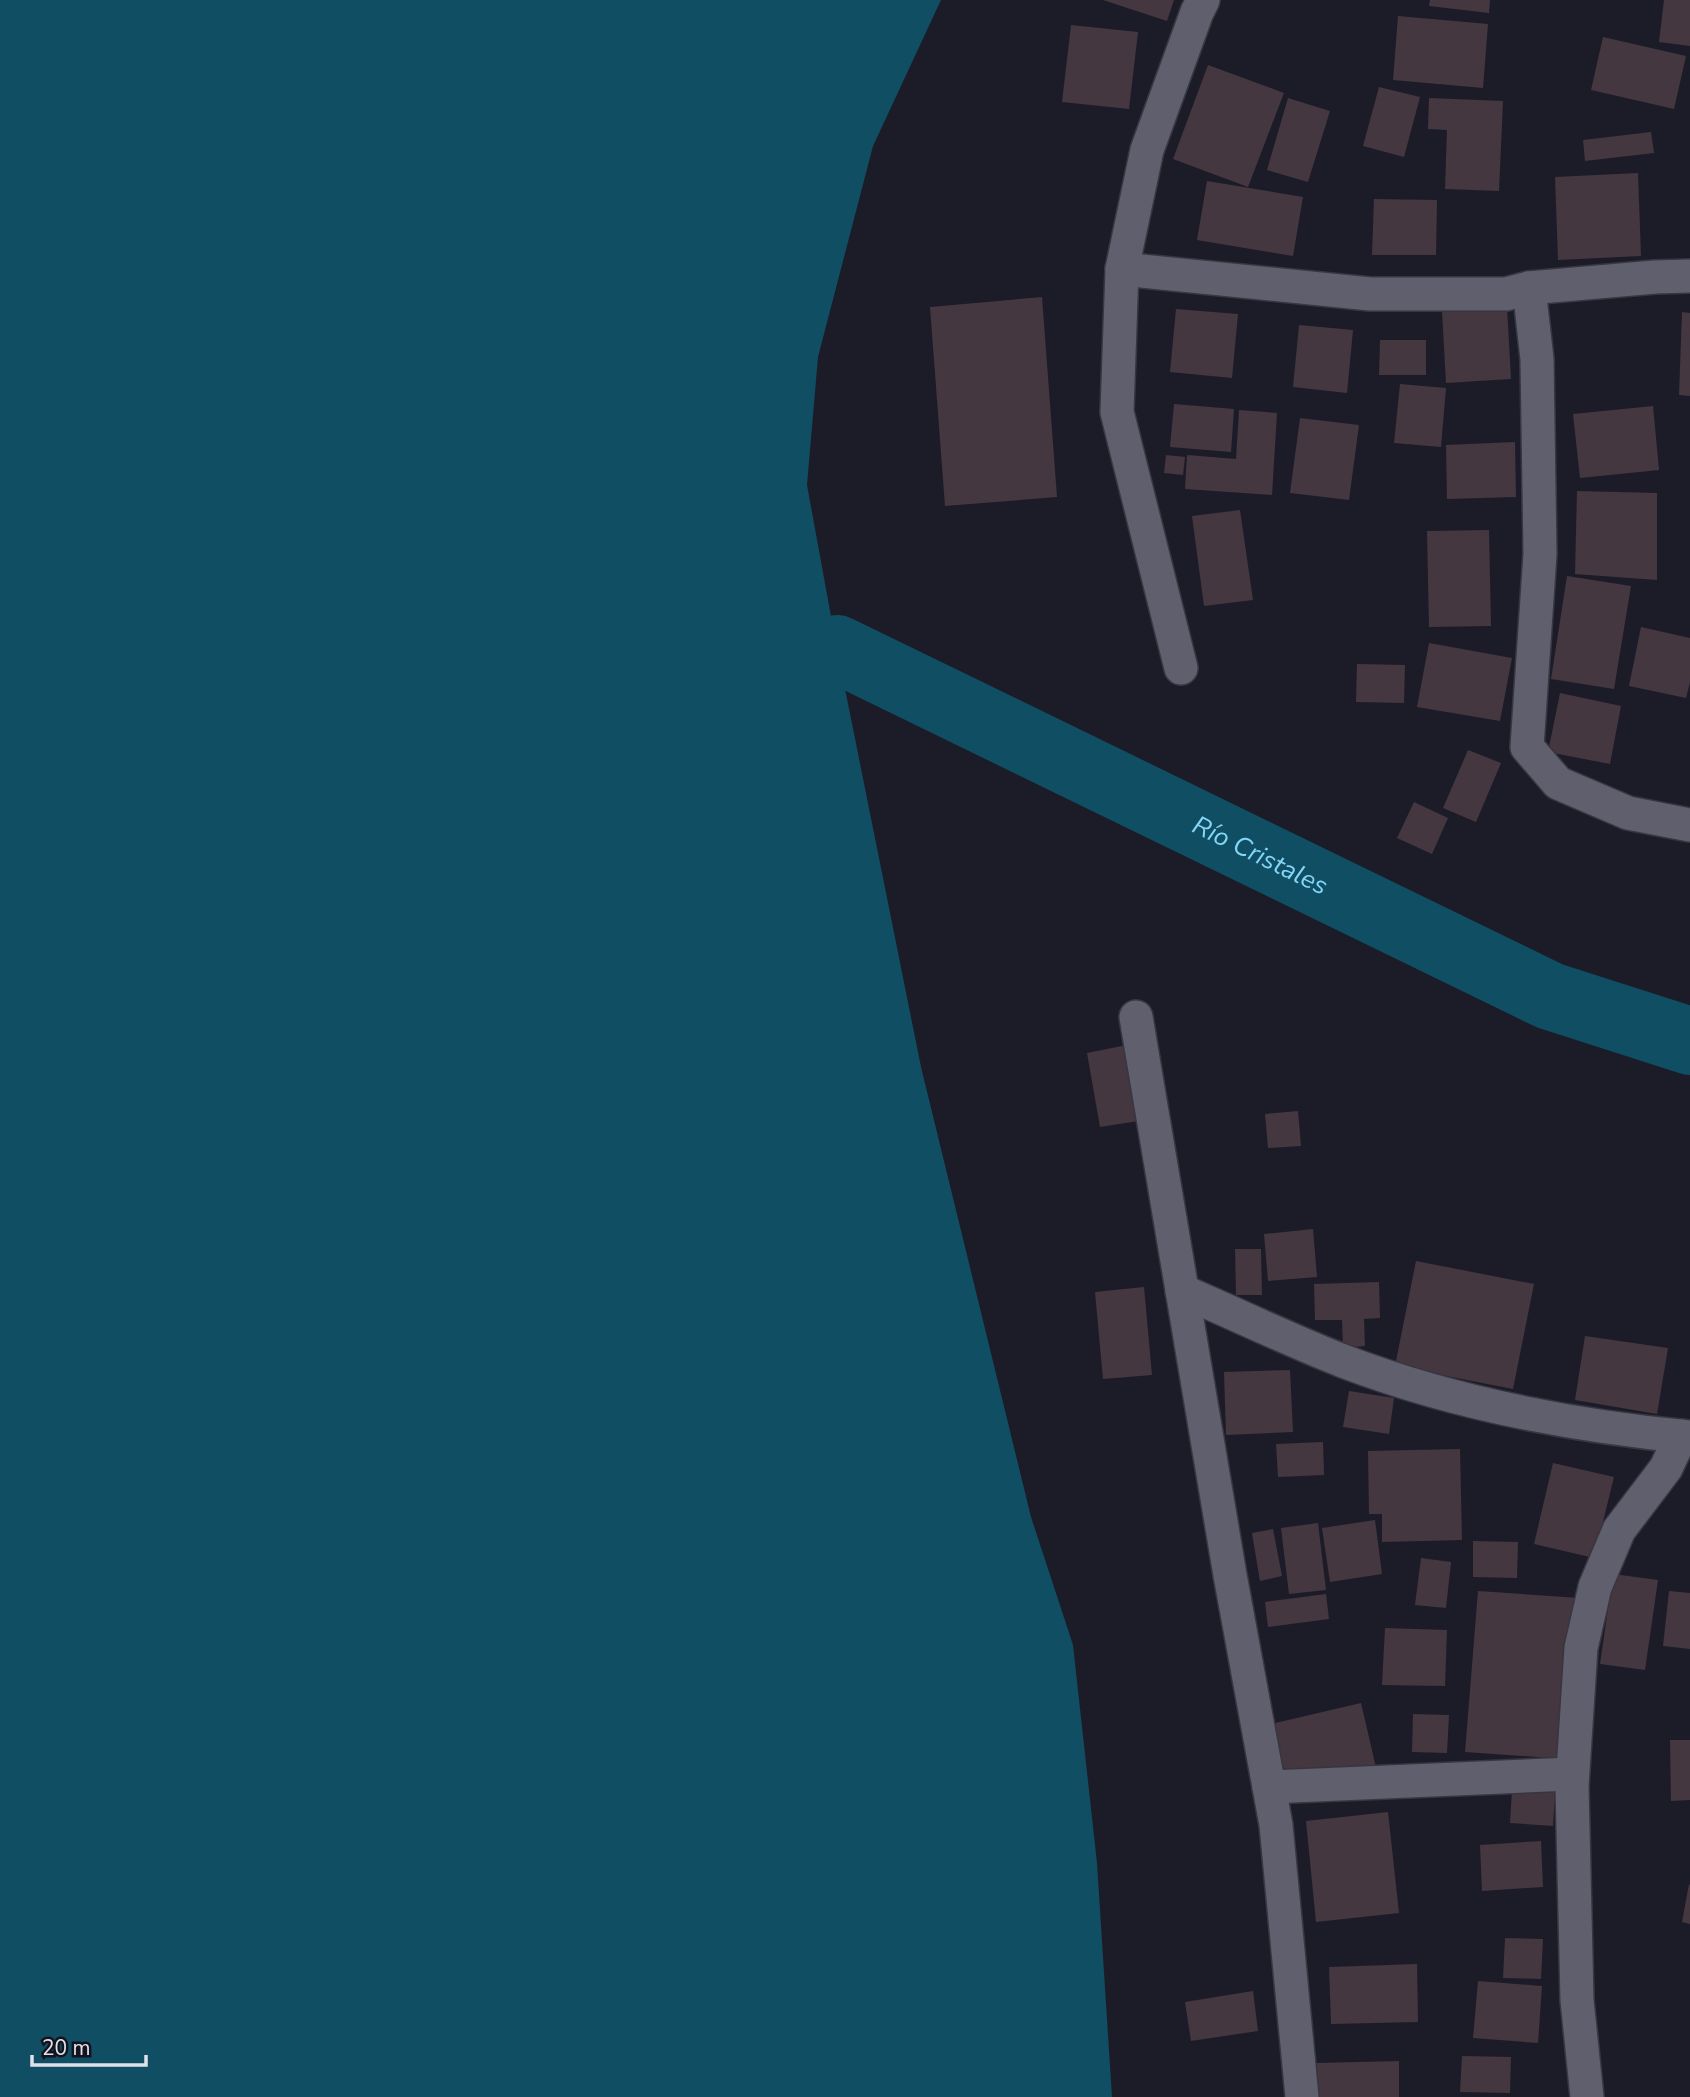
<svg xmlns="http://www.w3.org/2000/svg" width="1690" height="2097" viewBox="0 0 1690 2097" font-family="'Nunito Sans',sans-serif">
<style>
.water{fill:#104e63}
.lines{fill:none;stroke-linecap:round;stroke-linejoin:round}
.river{stroke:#104e63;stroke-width:68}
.building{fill:#443740}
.street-casing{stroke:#373641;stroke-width:36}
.street{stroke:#5f5f6e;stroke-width:33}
.labels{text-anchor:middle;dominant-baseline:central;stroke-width:5;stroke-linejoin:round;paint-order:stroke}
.water-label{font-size:26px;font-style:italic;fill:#84d6f7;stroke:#13131f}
</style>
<rect width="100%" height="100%" fill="#1c1c28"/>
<polygon class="water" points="0,0 941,0 873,146 818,357 807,485 837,649 921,1067 1031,1517 1073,1645 1097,1863 1112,2097 0,2097"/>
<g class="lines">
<path class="river" id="s1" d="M837 649 1550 996 1690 1041"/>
</g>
<g class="building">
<polygon points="1103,0 1174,0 1167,21"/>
<polygon points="1430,0 1490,0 1489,13 1429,6"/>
<polygon points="1664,0 1690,0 1690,46 1659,42"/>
<polygon points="1398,16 1488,24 1483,88 1393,80"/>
<polygon points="1071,25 1138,32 1129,109 1062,102"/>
<polygon points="1603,37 1686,56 1674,109 1591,90"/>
<polygon points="1208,65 1284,93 1248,187 1173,159"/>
<polygon points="1379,87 1420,97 1404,157 1363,146"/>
<polygon points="1288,98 1330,111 1308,182 1267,170"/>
<polygon points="1429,98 1503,101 1499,191 1445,189 1447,130 1428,129"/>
<polygon points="1651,132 1654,153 1585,161 1583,140"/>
<polygon points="1638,173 1641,256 1558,260 1555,177"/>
<polygon points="1207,181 1303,197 1293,256 1197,240"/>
<polygon points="1374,199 1437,200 1436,255 1372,255"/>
<polygon points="1042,297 1057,497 945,506 930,307"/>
<polygon points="1507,307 1511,379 1446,383 1442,311"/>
<polygon points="1176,309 1238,314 1232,378 1170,372"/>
<polygon points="1682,312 1690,313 1690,396 1679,395"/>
<polygon points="1299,325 1353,330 1347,393 1293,387"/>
<polygon points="1380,340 1426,340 1426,375 1379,375"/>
<polygon points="1400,384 1446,388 1441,447 1394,443"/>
<polygon points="1174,404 1234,409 1231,452 1170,447"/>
<polygon points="1653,406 1659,470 1580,478 1573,414"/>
<polygon points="1239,410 1277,413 1272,495 1185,489 1187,455 1236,459"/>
<polygon points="1300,418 1359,425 1349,500 1290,493"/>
<polygon points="1515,442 1516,497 1447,499 1446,445"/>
<polygon points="1166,455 1185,457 1183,475 1164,473"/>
<polygon points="1577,491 1657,493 1657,580 1575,574"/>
<polygon points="1240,510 1253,600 1204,606 1192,516"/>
<polygon points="1489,530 1491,626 1429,627 1427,531"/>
<polygon points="1567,576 1631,586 1614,689 1551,679"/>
<polygon points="1641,627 1690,638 1690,682 1686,698 1629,686"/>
<polygon points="1429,643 1512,658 1500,721 1417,707"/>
<polygon points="1357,664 1405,665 1404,703 1356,702"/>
<polygon points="1560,693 1621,706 1610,764 1548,752"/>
<polygon points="1468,750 1501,763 1476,822 1443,808"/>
<polygon points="1414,802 1448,818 1432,854 1397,838"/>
<polygon points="1132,1044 1145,1120 1100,1127 1087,1053"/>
<polygon points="1298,1111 1301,1146 1268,1148 1265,1114"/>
<polygon points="1313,1229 1317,1277 1268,1281 1264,1234"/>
<polygon points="1235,1249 1261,1249 1262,1295 1236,1295"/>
<polygon points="1416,1261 1534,1284 1513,1389 1395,1366"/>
<polygon points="1379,1282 1380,1318 1364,1319 1365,1346 1343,1348 1342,1320 1315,1320 1314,1284"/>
<polygon points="1144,1287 1152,1375 1103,1379 1095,1292"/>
<polygon points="1585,1336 1668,1348 1657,1414 1575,1400"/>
<polygon points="1290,1370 1293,1432 1226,1435 1224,1372"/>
<polygon points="1349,1391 1394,1398 1389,1434 1343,1427"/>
<polygon points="1323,1442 1324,1475 1278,1477 1276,1444"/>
<polygon points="1460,1449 1462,1540 1382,1542 1382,1514 1369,1514 1368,1451"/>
<polygon points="1553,1463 1614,1477 1594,1558 1534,1544"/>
<polygon points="1375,1520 1382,1574 1330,1582 1322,1528"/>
<polygon points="1318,1523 1326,1590 1289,1594 1281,1528"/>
<polygon points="1273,1529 1282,1576 1260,1581 1252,1533"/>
<polygon points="1473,1541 1518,1542 1517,1578 1473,1577"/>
<polygon points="1421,1558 1451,1562 1446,1608 1415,1605"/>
<polygon points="1613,1574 1658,1580 1645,1670 1600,1664"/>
<polygon points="1478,1591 1579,1598 1567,1759 1465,1752"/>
<polygon points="1669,1591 1690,1593 1690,1649 1663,1646"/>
<polygon points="1326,1594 1329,1619 1268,1627 1265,1602"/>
<polygon points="1385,1628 1447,1630 1445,1686 1382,1685"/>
<polygon points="1361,1703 1377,1772 1283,1794 1267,1725"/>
<polygon points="1413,1714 1449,1715 1447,1753 1412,1752"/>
<polygon points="1670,1740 1690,1740 1690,1800 1671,1801"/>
<polygon points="1513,1773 1556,1776 1553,1826 1510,1823"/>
<polygon points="1388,1812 1399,1913 1316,1922 1306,1821"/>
<polygon points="1541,1841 1543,1887 1482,1891 1480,1845"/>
<polygon points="1689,1884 1690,1885 1690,1924 1682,1922"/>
<polygon points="1505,1938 1543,1939 1541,1979 1503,1978"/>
<polygon points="1417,1964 1418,2022 1331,2024 1329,1967"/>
<polygon points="1478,1981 1542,1986 1538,2043 1473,2038"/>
<polygon points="1253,1991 1258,2031 1191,2041 1185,2002"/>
<polygon points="1462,2056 1511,2057 1510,2093 1460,2092"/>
<polygon points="1399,2061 1399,2097 1318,2097 1317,2063"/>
</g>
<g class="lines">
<defs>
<g id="street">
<polyline points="1122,269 1370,294 1506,294 1529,288 1655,277 1690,276"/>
<polyline points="1529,288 1537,359 1540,554 1527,747 1558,783 1628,813 1690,825"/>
<polyline points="1181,668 1117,412 1122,269 1147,150 1197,12 1203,0"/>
<polyline points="1136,1017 1230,1575 1276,1825 1302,2097"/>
<path d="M1182 1291C1236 1314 1289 1340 1343 1361 1453 1403 1573 1426 1690 1437"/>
<polyline points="1269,1787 1572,1774"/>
<polyline points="1587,2097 1577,2000 1572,1786 1581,1648 1595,1587 1619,1530 1666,1468 1681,1436"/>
</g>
</defs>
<use href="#street" class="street-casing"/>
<use href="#street" class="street"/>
</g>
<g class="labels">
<g class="water-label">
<text stroke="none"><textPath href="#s1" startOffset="471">Río Cristales</textPath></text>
</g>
</g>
<path d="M32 2055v10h114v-10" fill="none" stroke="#e1e1ea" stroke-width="3.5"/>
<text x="42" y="2055" font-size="21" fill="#e1e1ea" stroke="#13131f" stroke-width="5" paint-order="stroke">20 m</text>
</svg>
